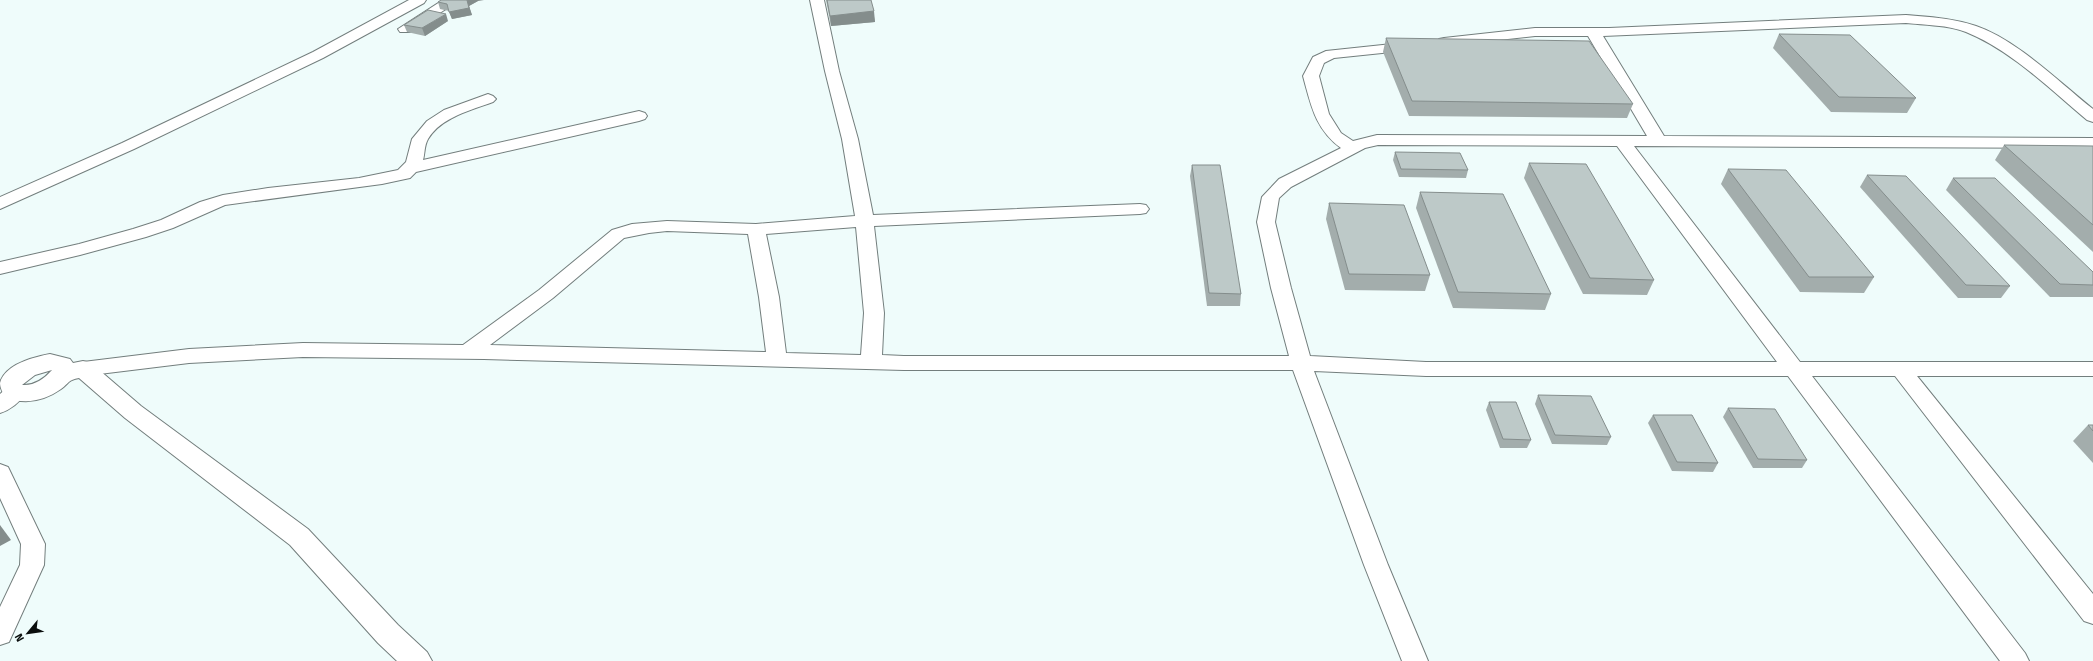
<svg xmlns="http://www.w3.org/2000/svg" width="2093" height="661" viewBox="0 0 2093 661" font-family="'Fira Sans',sans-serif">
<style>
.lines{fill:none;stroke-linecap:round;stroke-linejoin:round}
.minor-casing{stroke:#737e7d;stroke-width:2}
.tertiary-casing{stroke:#737e7d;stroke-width:2}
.minor{fill:#fff;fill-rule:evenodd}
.tertiary{fill:#fff;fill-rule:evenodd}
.wall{fill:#a3adac}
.shaded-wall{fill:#848d8c}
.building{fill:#bdc9c8;stroke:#848d8c}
</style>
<rect width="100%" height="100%" fill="#effcfb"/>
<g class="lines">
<defs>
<g id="minor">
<polygon points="409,0 426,0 424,3 323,58 134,149 0,209 0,197 122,143 313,52"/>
<polygon points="443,0 460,0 410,32 400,32 398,29"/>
<path d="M810 0H824L839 71 858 139 873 215 1140 204 1146 205 1149 209 1146 213 1140 214 874 226 884 313 882 355 904 356H1289L1271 288 1257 222 1262 197 1279 179 1341 148C1315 129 1311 105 1303 76L1313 57 1326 51 1411 42 1416 43 1418 46 1416 49 1411 50 1334 58 1324 63 1319 76 1329 114 1341 133 1353 141 1377 135 1647 136 1588 36H1535L1444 46 1439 45 1437 42 1439 39 1444 38 1535 28H1609L1906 15C1929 17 1953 18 1976 26 2017 40 2059 82 2093 109V122L2087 120C2051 90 2011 50 1966 32 1948 25 1926 25 1906 23L1603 36 1664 136 2093 138V148L1634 146 1800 362H2093V376H1917L2093 594V624L2084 621 1895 376H1812L2025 653 2029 661H2000L1788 376H1426L1314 371 1388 565 1428 661H1402L1364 565 1293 370H904L484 359 303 357 189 363 83 376 76 374 73 369 76 364 83 362 189 349 303 343 463 345 539 290 612 230 632 224 667 221 756 224 855 216 842 139 825 71ZM1378 145 1617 146 1777 362H1426L1310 356 1291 288 1275 222 1279 198 1291 187 1365 148ZM856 227 864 313 861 355 786 353 779 297 766 234ZM667 231 748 234 759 297 766 352 490 345 553 298 624 238 649 233Z"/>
<path d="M488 94 493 96 496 99 493 102C472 110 441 117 428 139 424 146 425 153 423 160L639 111 645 113 647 116 645 119 639 121 416 172 410 178 382 184 225 205 173 228 146 237 80 255 0 274V262L79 244 133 229 161 220 200 202 223 195 268 188 359 178 398 170 406 162 412 139 427 121 444 110Z"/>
<path d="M15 385 23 388 26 393C20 402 10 410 0 413V394L7 388Z"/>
<polygon points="0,464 8,467 45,544 44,565 9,642 0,645 0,607 20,565 21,544 0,498"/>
</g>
<path id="tertiary" d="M50 354 70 359 73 363 83 361 91 363 141 406 308 529 398 625 427 652 432 661H397L378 643 290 545 125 418 79 378C68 380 69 383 61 389 44 401 25 405 5 397 3 393 0 388 0 383 5 364 34 357 50 354ZM52 370C44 379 34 386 22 385L35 375Z"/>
</defs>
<use href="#minor" class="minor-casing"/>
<use href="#tertiary" class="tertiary-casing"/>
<use href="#minor" class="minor"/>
<use href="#tertiary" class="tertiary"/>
</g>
<g class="wall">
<polygon points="826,0 871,0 875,22 831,26"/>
<polygon points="478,1 469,6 472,15 452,19 449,11 440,9 438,2"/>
<polygon points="448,21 425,36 407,32 404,25"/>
<polygon points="1779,34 1916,98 1907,113 1831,112 1773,48"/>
<polygon points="1386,38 1633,104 1627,118 1409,116 1383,52"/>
<polygon points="2004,145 2093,146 2093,252 1995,160"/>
<polygon points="1395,152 1468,170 1466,178 1399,177 1393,160"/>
<polygon points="1529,163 1654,280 1647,295 1583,294 1524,178"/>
<polygon points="1192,165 1241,294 1240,306 1207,306 1190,176"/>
<polygon points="1728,169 1874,277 1864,293 1800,292 1721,184"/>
<polygon points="1867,175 2010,286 2001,298 1958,298 1860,187"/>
<polygon points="1953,178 2093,272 2093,297 2050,297 1946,190"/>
<polygon points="1420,192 1551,294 1545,310 1453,308 1416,208"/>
<polygon points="1329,203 1430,275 1425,291 1345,290 1326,219"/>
<polygon points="1538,395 1611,437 1607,445 1552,444 1535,404"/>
<polygon points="1489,402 1531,440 1527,448 1500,448 1486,410"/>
<polygon points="1728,408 1807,460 1802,468 1753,468 1723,417"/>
<polygon points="1653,415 1718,463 1713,472 1672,471 1648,423"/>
<polygon points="2088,425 2093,425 2093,463 2073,441"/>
</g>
<g class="shaded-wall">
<polygon points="467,0 484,0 478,1 469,6 472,15 452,19 449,12"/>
<polygon points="874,11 875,22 831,26 830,16"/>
<polygon points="446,14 448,21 425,36 422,28"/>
<polygon points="0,525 11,540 0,546"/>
</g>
<g class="building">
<polygon points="441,0 467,0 469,8 449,12 447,4 438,2"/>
<polygon points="827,0 871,0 874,11 830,16"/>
<polygon points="428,10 446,14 422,28 404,25"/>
<polygon points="1779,34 1850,35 1916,98 1839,97"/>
<polygon points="1386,38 1589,41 1633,104 1412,101"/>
<polygon points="2004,145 2093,146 2093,225"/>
<polygon points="1395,152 1460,153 1468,170 1401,169"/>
<polygon points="1529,163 1586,164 1654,280 1590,278"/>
<polygon points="1192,165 1220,165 1241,294 1209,293"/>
<polygon points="1728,169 1786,170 1874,277 1809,277"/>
<polygon points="1867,175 1906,176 2010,286 1966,285"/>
<polygon points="1953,178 1995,178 2093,272 2093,285 2060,284"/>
<polygon points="1420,192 1503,194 1551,294 1458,292"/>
<polygon points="1329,203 1404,205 1430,275 1349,274"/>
<polygon points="1538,395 1591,396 1611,437 1555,435"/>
<polygon points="1489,402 1516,402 1531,440 1503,439"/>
<polygon points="1728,408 1775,409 1807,460 1758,459"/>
<polygon points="1653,415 1692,415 1718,463 1677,462"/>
<polygon points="2088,425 2093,425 2093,431"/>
</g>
<g transform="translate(28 633) rotate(241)" stroke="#effcfb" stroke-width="3" paint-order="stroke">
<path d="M0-3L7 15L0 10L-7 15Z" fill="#0a0e0d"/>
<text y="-6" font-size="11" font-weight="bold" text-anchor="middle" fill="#0a0e0d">N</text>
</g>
</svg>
